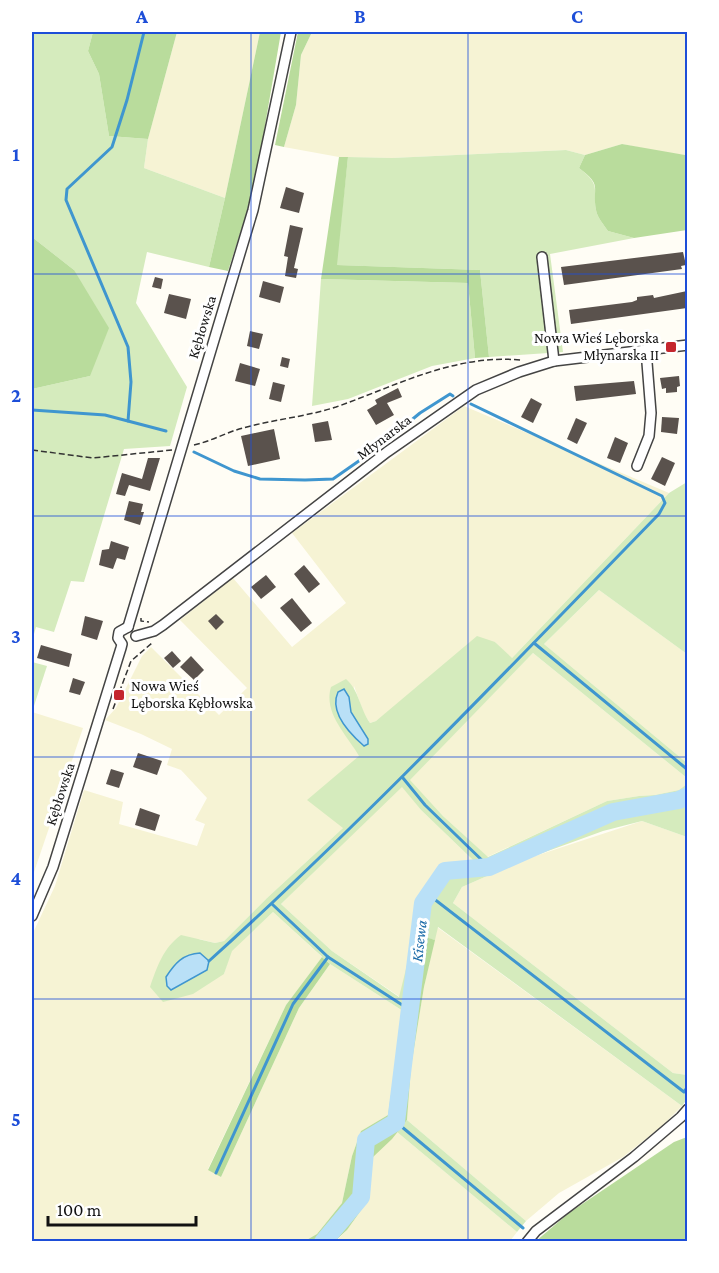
<svg xmlns="http://www.w3.org/2000/svg" width="719" height="1273" viewBox="0 0 719 1273" font-family="'Crimson Pro',serif">
<style>
.farmland{fill:#f6f3d4}
.green{fill:#d5ebbd;fill-rule:evenodd}
.forest{fill:#b9dc9c}
.water{fill:#b9e0f7;stroke:#3f96cf;stroke-width:1.5}
.lines{fill:none;stroke-linecap:round;stroke-linejoin:round}
.stream{stroke:#3f96cf;stroke-width:3}
.river{stroke:#b9e0f7;stroke-width:18}
.building{fill:#5a524d}
.minor-casing{stroke:#444;stroke-width:12}
.path{stroke:#333;stroke-width:1.5;stroke-dasharray:6 3;stroke-linecap:butt}
.minor{stroke:#fff;stroke-width:9}
.grid{fill:none;stroke:#1d4ed8;stroke-width:1.5;stroke-opacity:0.55}
.poi-dot{fill:#c4262e;stroke:#fff;stroke-width:2}
.labels{text-anchor:middle;dominant-baseline:central;stroke-width:6;stroke-linejoin:round;paint-order:stroke}
.street-label{font-size:15px;fill:#111;stroke:#fff}
.poi-label{font-size:15px;fill:#111;stroke:#fff;text-anchor:end}
.water-label{font-size:16px;font-style:italic;fill:#1768a6;stroke:#fff}
.neatline{fill:none;stroke:#1d4ed8;stroke-width:2}
.grid-label{font-size:20px;text-anchor:middle;font-weight:bold;fill:#1d4ed8}
</style>
<rect width="100%" height="100%" fill="#fffdf5"/>
<g class="farmland">
<polygon points="177,32 260,32 225,198 144,168 148,139"/>
<polygon points="312,32 687,32 688,153 685,155 661,152 622,144 585,155 566,150 392,158 339,157 284,147 296,105 301,55"/>
<polygon points="464,406 669,493 511,659 495,642 376,721 370,723 364,714 354,686 350,740 360,756 343,828 267,898 224,941 215,943 199,939 224,974 231,951 273,912 322,957 286,1005 208,1169 221,1177 299,1008 330,964 403,1011 388,1115 361,1131 352,1156 342,1203 317,1234 305,1242 32,1241 32,935 55,886 84,790 123,802 119,824 197,846 205,824 195,820 207,798 181,770 167,765 172,749 141,734 105,720 116,708 142,656 151,647 219,715 247,688 180,620 233,578 292,647 346,603 292,533"/>
<polygon points="599,590 687,654 687,763 544,644"/>
<polygon points="533,653 687,778 688,784 679,790 655,795 639,796 607,801 487,857 443,816 409,780"/>
<polygon points="32,712 83,728 32,878"/>
<polygon points="402,786 421,810 475,862 448,867 417,905 416,929 400,997 332,951 281,904"/>
<polygon points="642,821 687,837 687,1075 673,1073 453,903 462,887 526,859"/>
<polygon points="437,927 682,1106 662,1126 623,1157 559,1193 526,1221 407,1120 411,1067 424,987"/>
<polygon points="397,1132 517,1232 510,1241 335,1242 347,1230 369,1199 372,1158"/>
</g>
<g class="green">
<polygon points="32,32 93,32 88,51 99,74 109,136 148,139 144,168 225,198 209,267 147,252 136,303 187,387 170,446 124,449 84,582 71,581 54,632 36,627 32,641 32,389 90,376 74,270 32,237"/>
<path d="M566 150 585 155 579 168C601 185 593 187 596 210 597 217 604 225 608 231L634 238 550 254 563 352 489 357 480 270 336 265 348 157 392 158Z"/>
<polygon points="321,279 468,283 475,358 432,366 348,399 312,406"/>
<path d="M687 482V654L599 590 544 644 687 763V778L533 653 410 780 443 816 488 857 607 801 639 796 655 795 679 790 687 784V837L642 821 603 831 526 859 462 887 453 903 673 1073 687 1075V1099L682 1106 438 927 435 940 419 936 403 1011 330 964 273 912 232 951 224 974 193 994 163 1002 150 987C157 967 163 948 181 935L215 943 224 941 267 898 343 828 307 800 359 756C347 735 323 713 331 687L346 679C359 690 360 709 370 723L376 721 477 636 495 642 512 658 669 493ZM402 787 421 810 474 861 448 867 432 877 417 905 416 929 399 997 332 951 281 904Z"/>
<polygon points="32,662 47,666 32,712"/>
<polygon points="407,1120 526,1221 517,1232 397,1132"/>
</g>
<g class="forest">
<polygon points="93,32 177,32 148,139 109,136 99,74 88,51"/>
<polygon points="260,32 281,32 262,143 247,212 228,271 209,267 225,198"/>
<polygon points="298,32 312,32 301,55 296,105 284,147 275,145"/>
<path d="M622 144 685 155 687 153V230L634 238 608 231C604 225 597 217 596 210 592 186 603 186 579 168L585 155Z"/>
<polygon points="339,157 348,157 337,265 480,270 489,357 475,358 468,283 321,279"/>
<polygon points="32,237 74,270 109,328 90,376 32,389"/>
<polygon points="419,935 435,940 424,987 411,1067 407,1120 392,1139 372,1158 369,1199 347,1230 335,1241 305,1241 317,1234 342,1203 352,1156 361,1131 388,1115 403,1011"/>
<polygon points="322,957 330,964 299,1008 221,1177 208,1170 286,1005"/>
<polygon points="687,1137 687,1241 536,1241 569,1213 674,1142"/>
</g>
<g class="water">
<path d="M344 689 349 697 351 712 368 739V744L364 746C349 733 329 712 338 692Z"/>
<path d="M200 953 209 961 207 970 171 990 167 986 166 977C175 963 183 954 200 953Z"/>
</g>
<g class="lines">
<g class="stream">
<polyline points="32,410 105,415 166,431"/>
<polyline points="128,421 131,382 128,347 66,200 67,189 112,147 127,100 144,32"/>
<polyline points="386,441 420,413 450,394 453,396"/>
<polyline points="194,452 234,471 260,479 305,480 333,479 376,449"/>
<polyline points="534,643 688,770"/>
<polyline points="403,778 425,805 489,867"/>
<polyline points="687,817 688,817"/>
<polyline points="429,895 684,1092 688,1086"/>
<polyline points="272,904 328,957 410,1010"/>
<path d="M209 961C366 819 511 666 659 514L665 503 662 496 471 404"/>
<polyline points="396,1122 523,1228"/>
<polyline points="216,1173 293,1004 328,957"/>
</g>
<polyline class="river" points="323,1242 361,1197 366,1140 396,1122 423,903 445,871 489,867 613,812 679,800 688,796"/>
</g>
<g class="building">
<polygon points="286,187 304,193 299,213 280,208"/>
<polygon points="290,225 303,228 294,268 298,269 296,278 285,276 288,257 284,256"/>
<polygon points="683,252 686,265 681,266 682,269 564,285 561,267"/>
<polygon points="155,277 163,279 161,289 152,287"/>
<polygon points="263,281 284,287 280,303 259,297"/>
<polygon points="687,291 687,308 571,324 569,310 632,302 637,300 637,297 653,295 654,298"/>
<polygon points="169,294 191,299 186,319 164,313"/>
<polygon points="250,331 263,334 259,349 247,346"/>
<polygon points="282,357 290,359 288,368 280,366"/>
<polygon points="240,363 260,369 255,386 235,381"/>
<polygon points="679,376 680,386 677,387 677,392 666,393 666,388 662,389 660,378"/>
<polygon points="634,381 636,394 576,401 574,386"/>
<polygon points="273,382 285,385 281,402 269,399"/>
<polygon points="398,388 402,397 387,403 394,415 376,425 367,410 377,404 375,400"/>
<polygon points="531,398 542,404 533,423 521,417"/>
<polygon points="662,417 679,418 677,434 661,432"/>
<polygon points="576,418 587,423 577,444 567,439"/>
<polygon points="328,421 332,440 315,442 312,424"/>
<polygon points="274,429 280,459 248,466 241,436"/>
<polygon points="615,437 628,443 620,463 607,458"/>
<polygon points="662,457 675,463 665,486 651,479"/>
<polygon points="148,458 160,458 150,491 129,485 125,496 116,494 122,473 142,479"/>
<polygon points="129,501 143,504 141,512 144,512 140,525 124,520"/>
<polygon points="111,541 129,547 125,560 117,558 113,569 99,565 102,550 109,549"/>
<polygon points="304,565 320,584 309,593 294,574"/>
<polygon points="266,575 276,587 261,599 251,587"/>
<polygon points="292,598 312,623 301,632 280,608"/>
<polygon points="216,614 224,622 216,630 208,621"/>
<polygon points="85,616 103,621 97,640 81,635"/>
<polygon points="41,645 72,654 69,667 37,658"/>
<polygon points="172,651 181,661 173,668 164,658"/>
<polygon points="191,656 204,670 194,680 180,667"/>
<polygon points="73,678 85,682 80,695 69,692"/>
<polygon points="138,753 162,761 157,775 133,767"/>
<polygon points="111,769 124,773 119,788 106,784"/>
<polygon points="140,808 160,815 155,831 135,825"/>
</g>
<g class="lines">
<defs>
<g id="minor">
<polyline points="542,257 554,361"/>
<polyline points="637,466 649,436 651,413 646,350"/>
<polyline points="128,627 253,210 291,32"/>
<polyline points="136,636 154,631 163,625 387,452 476,390 519,372 554,361 688,345"/>
<polyline points="32,916 53,867 121,648 122,644 118,638 119,632 128,627"/>
<polyline points="527,1242 536,1231 634,1157 681,1117 688,1109"/>
</g>
</defs>
<use href="#minor" class="minor-casing"/>
<g class="path">
<path d="M194 445C207 442 220 436 233 431 266 420 302 418 336 407 396 386 454 354 521 360"/>
<polyline points="32,450 93,458 172,450"/>
<polyline points="141,618 141,621 149,622"/>
<polyline points="113,709 131,661 152,643"/>
</g>
<use href="#minor" class="minor"/>
</g>
<path class="grid" d="M251 32V1242M468 32V1242M32 274H688M32 516H688M32 757H688M32 999H688"/>
<g class="poi-dot">
<rect x="665" y="341" width="12" height="12" rx="3"/>
<rect x="113" y="689" width="12" height="12" rx="3"/>
</g>
<g class="labels">
<g class="street-label">
<text transform="translate(202 327) rotate(-73)">Kębłowska</text>
<text transform="translate(384 437) rotate(-37)">Młynarska</text>
<text transform="translate(60 794) rotate(-72)">Kębłowska</text>
</g>
<g class="poi-label">
<text x="659" y="338">Nowa Wieś Lęborska<tspan x="659" dy="17">Młynarska II</tspan></text>
<text x="131" y="686" text-anchor="start">Nowa Wieś<tspan x="131" dy="17">Lęborska Kębłowska</tspan></text>
</g>
<g class="water-label">
<text transform="translate(419 941) rotate(-83)">Kisewa</text>
</g>
</g>
<rect width="719" height="1273" fill="none" stroke="#ffffff" stroke-width="66"/>
<path d="M48 1216v9h148v-9" fill="none" stroke="#111111" stroke-width="3"/>
<text x="57" y="1216" font-size="18" fill="#111111" stroke="#ffffff" stroke-width="4.5" paint-order="stroke">100 m</text>
<rect x="33" y="33" width="653" height="1207" class="neatline"/>
<g class="grid-label">
<text x="142" y="23">A</text>
<text x="360" y="23">B</text>
<text x="577" y="23">C</text>
<text x="16" y="161">1</text>
<text x="16" y="402">2</text>
<text x="16" y="643">3</text>
<text x="16" y="885">4</text>
<text x="16" y="1126">5</text>
</g>
</svg>
